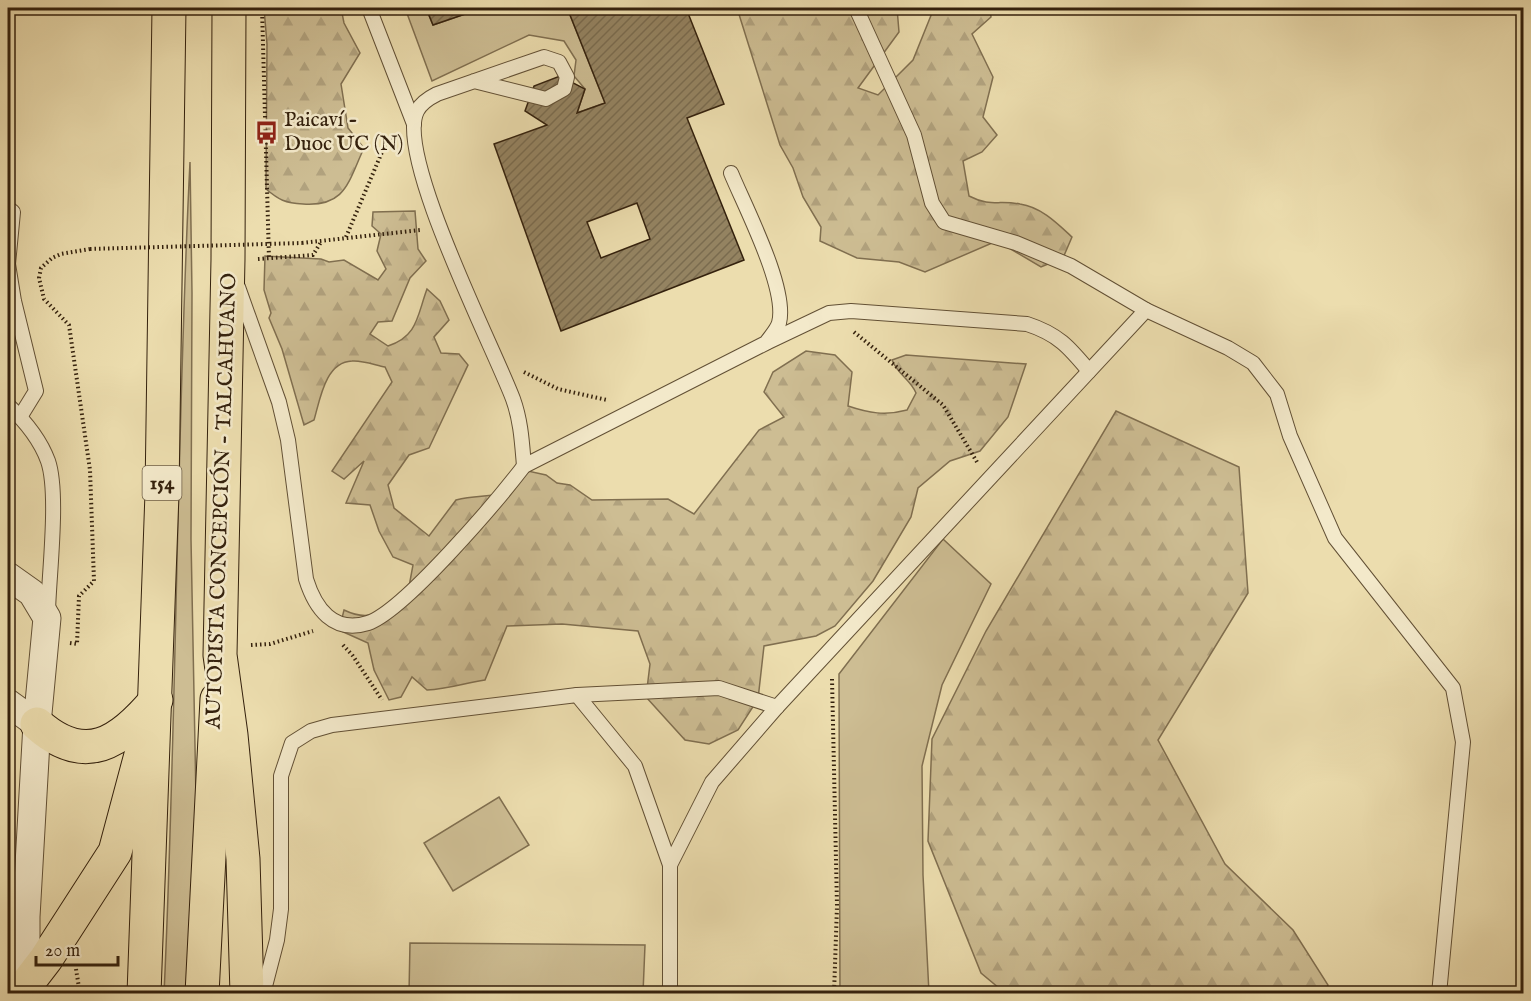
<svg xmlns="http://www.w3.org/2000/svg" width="1531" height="1001" viewBox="0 0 1531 1001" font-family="'IM FELL English',serif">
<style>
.green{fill:#cdbd93;stroke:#806f50;stroke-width:1.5}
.forest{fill:url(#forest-firs);stroke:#806f50;stroke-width:1.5}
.building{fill:url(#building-hatch);stroke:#34210d;stroke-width:1.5;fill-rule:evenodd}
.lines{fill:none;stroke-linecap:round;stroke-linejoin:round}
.lane-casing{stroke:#625035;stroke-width:16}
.street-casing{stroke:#625035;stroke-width:29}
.primary-casing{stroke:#34210d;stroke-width:35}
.highway-casing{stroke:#34210d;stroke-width:35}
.path{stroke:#34210d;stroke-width:4;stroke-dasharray:1.5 3;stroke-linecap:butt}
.lane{stroke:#f3e9ca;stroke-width:14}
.street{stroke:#f3e9ca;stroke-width:27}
.primary{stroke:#ecddae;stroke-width:33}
.highway{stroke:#ecddae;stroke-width:33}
.path-bridge{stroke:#34210d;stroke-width:4;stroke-dasharray:1.5 3;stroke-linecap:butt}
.labels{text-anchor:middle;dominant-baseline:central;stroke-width:5;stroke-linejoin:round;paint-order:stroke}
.shield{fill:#f3e9ca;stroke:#6d5d46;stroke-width:1.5}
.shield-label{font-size:20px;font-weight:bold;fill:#34210d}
.poi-label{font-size:21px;fill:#34210d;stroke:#f3e9ca;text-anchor:start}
.street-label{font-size:21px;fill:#34210d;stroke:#f3e9ca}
</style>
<defs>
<pattern id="forest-firs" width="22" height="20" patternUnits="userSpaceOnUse" patternTransform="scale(1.5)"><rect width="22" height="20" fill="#cdbd93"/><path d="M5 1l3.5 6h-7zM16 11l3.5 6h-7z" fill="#b1a27e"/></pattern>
<pattern id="building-hatch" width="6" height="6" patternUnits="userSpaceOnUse" patternTransform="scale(1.5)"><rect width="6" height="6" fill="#948361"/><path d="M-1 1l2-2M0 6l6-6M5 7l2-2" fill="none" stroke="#7a6b4e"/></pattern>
</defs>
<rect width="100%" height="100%" fill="#ecddae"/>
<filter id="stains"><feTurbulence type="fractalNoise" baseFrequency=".00333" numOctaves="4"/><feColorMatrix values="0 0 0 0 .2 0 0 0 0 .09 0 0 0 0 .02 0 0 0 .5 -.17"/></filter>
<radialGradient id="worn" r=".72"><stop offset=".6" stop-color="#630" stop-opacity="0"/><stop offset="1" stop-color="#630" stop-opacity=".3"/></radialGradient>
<g class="green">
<polygon points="405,8 426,8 433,25 471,12 568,10 605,103 577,113 585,89 574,76 576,60 564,41 529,35 432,81"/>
<path d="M190 162 192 293 191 539 196 798 188 993 164 994C177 717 176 439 190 162Z"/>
<polygon points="943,539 991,584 942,685 922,766 923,875 929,993 840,993 839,674"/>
<polygon points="499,797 529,845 453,891 424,843"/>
<polygon points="410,943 645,945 643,993 409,993"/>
</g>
<g class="forest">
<path d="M264 8H341L344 23 360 53 341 84 348 128 364 148C348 182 346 207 303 204 285 203 279 200 266 189L267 44Z"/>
<path d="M737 8H897L899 32 858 88 878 95 913 60 934 8H990L991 17 972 34 993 77 983 117 997 135 982 152 963 161 969 196C990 207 1000 200 1020 204 1041 207 1057 223 1072 237L1063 258 1041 267 1004 245 992 243 925 272 899 262 857 258 820 241 821 227 803 197 793 168 780 145Z"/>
<path d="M415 211 418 249 426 261 410 278 392 321 378 322 370 334 388 346C418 336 417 316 427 289L440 301 449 320 434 337 441 353 459 354 468 365 429 448 409 455 388 485 394 508 429 536 456 500C490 492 505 503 528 471L546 475 557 483 570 485 592 500 668 499 694 514 759 430 784 417 764 392 773 372 806 351 835 355 852 372 848 406C869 413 885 416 907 410L916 393C910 379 898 375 892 360L906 355 1026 364 1008 417 980 451 950 461 918 488 911 517 873 581 835 626 816 636 764 646 758 699 738 730 709 744 685 740 646 697 650 664 638 631 562 624 507 626 485 680C464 683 449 689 427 690L412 677 401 697 389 700 374 670 368 643 339 630 344 610C373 624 385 609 408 592L413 565 393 557 379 531 370 505 346 503 364 461 344 479 332 471 392 382 385 367C375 365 362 360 352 361 325 362 320 400 314 420L304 425 282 349 269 318 271 313 264 290 265 256 321 259 329 262 344 260 378 280 386 269 377 251 381 234 372 226 373 212Z"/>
<polygon points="1116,411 1239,467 1248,593 1158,740 1225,864 1293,930 1328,985 1325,993 1005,993 981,973 928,841 932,739 986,631"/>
</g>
<path class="building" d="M426 8H686L724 104 687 118 744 260 561 331 494 144 547 125 525 111 534 86 560 76 585 89 577 113 605 103 568 10 471 12 433 25ZM637 203 650 239 601 258 587 222Z"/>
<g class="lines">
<defs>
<g id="lane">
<polyline points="369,8 414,124"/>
<polyline points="856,8 914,135 932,203 944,222 1016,243 1071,266 1146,310"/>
<path d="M474 81 546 99 564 89 567 77 559 62 544 57 437 94C429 98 421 103 417 111 395 155 494 348 513 399 521 421 522 443 524 466"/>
<polyline points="8,208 13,212 8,264 14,301 36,391 20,417"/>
<path d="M238 287 279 402 288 440 306 579C315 608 333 634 368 623 404 611 498 500 524 466L766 343C770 337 777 330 779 323 788 289 745 207 731 173"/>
<path d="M768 342 829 313 851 311 1027 324C1058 334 1069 347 1089 371"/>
<path d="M8 405C25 421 40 439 48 461 59 493 49 574 48 611"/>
<polyline points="577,695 719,688 777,707"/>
<polyline points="263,994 277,940 281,909 281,776 292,743 311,731 332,725 577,695 635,766 670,865"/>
<polyline points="670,994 670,865 712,782 777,707 1146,310 1228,348 1253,363 1277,394 1290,436 1335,538 1453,688 1463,742 1439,994"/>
</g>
<g id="street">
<polyline points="8,576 32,593 47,618 37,724 26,917 26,985"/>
<polyline points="8,703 37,724"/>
</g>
<polyline id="primary" points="202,994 217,699"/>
<g id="highway">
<polyline points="229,8 228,259 220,655 231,735 243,859 247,994"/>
<path d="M37 724C85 767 120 743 156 700"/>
<polyline points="26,985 46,959 115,852 142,751"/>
<polyline points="144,994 162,493 169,8"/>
</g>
</defs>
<use href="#lane" class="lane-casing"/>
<use href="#street" class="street-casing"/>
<use href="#primary" class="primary-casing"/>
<use href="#highway" class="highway-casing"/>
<g class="path">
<polyline points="262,8 269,259"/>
<polyline points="346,237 385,145 394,139"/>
<polyline points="302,243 420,230"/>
<polyline points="258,259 313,255 321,242"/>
<polyline points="854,332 943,405 977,462"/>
<polyline points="524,372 558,389 607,400"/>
<polyline points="70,643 77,644 79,596 94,581 90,470 69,325 44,299 39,278 41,268 52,258 61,254 90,249"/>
<polyline points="251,645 270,644 313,631"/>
<polyline points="343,645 353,656 382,700"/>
<polyline points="832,679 837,906 834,994"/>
<polyline points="76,969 80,994"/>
</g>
<use href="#lane" class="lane"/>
<use href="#street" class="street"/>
<use href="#primary" class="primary"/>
<use href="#highway" class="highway"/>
<polyline class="path-bridge" points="90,249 302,243"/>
</g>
<defs>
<symbol id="bus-bare" viewBox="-9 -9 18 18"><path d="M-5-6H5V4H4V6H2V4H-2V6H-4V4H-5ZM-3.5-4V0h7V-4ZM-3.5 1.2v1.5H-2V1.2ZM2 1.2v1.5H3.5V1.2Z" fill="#8f2418" stroke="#f3e9ca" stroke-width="2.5" paint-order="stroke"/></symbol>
</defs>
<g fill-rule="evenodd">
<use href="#bus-bare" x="250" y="116" width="33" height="33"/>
</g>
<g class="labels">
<rect class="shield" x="142.5" y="466" width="39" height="34" rx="4.5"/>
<g class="shield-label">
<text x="162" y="483">154</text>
</g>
<g class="poi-label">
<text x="284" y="120">Paicaví -<tspan x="284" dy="24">Duoc UC (N)</tspan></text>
</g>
<g class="street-label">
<text transform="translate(222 501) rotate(-88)">AUTOPISTA CONCEPCIÓN - TALCAHUANO</text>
</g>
</g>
<rect width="1531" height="1001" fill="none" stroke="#ecddae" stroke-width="30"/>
<rect x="9" y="9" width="1513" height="983" fill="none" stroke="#34210d" stroke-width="3"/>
<rect x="15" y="15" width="1501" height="971" fill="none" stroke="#34210d" stroke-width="1.5"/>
<path d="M36 956v9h82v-9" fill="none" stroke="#34210d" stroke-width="3"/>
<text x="45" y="956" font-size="18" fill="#34210d" stroke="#f3e9ca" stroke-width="4.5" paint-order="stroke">20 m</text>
<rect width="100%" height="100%" filter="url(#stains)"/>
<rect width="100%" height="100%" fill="url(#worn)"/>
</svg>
